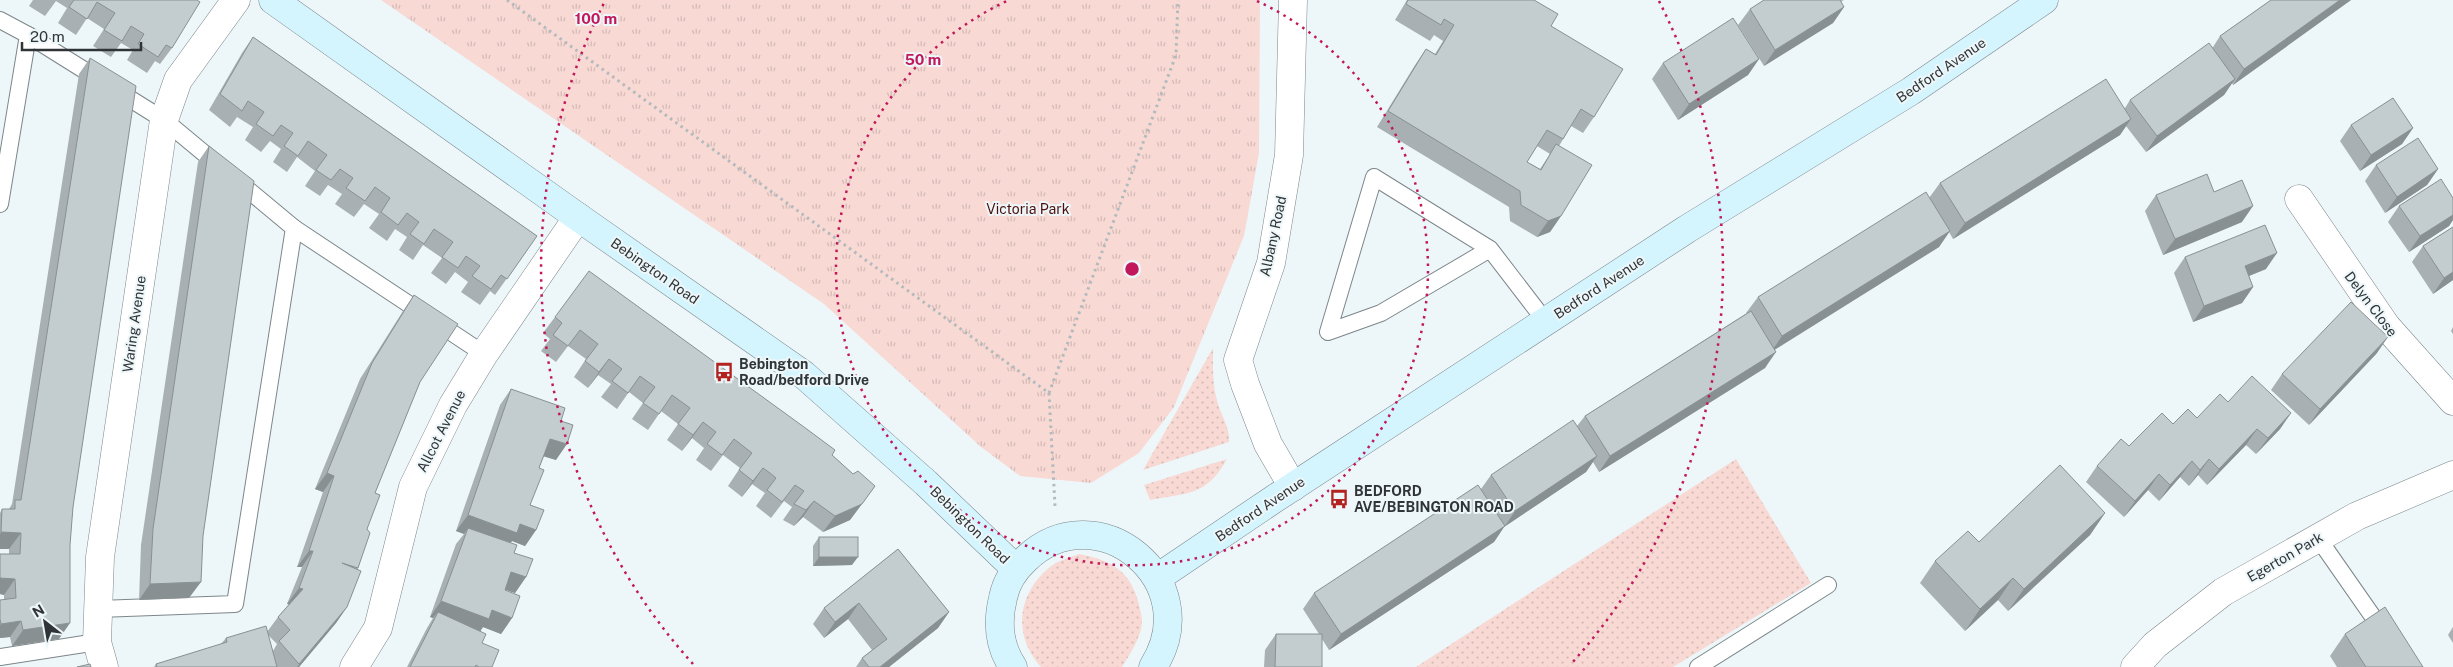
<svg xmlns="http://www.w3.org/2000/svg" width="2453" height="667" viewBox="0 0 2453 667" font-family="'Public Sans',sans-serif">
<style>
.grass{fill:url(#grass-dots)}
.park{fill:url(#park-tufts)}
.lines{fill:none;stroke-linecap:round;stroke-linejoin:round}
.lane-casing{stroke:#7d8689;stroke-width:18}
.street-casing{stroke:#7d8689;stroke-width:29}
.secondary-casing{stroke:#7d8689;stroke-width:29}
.path{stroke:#b2babd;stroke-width:3;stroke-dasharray:2.5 4;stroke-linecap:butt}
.lane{stroke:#fff;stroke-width:16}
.street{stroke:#fff;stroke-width:28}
.secondary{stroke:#d4f4fe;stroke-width:28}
.wall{fill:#a8b0b3;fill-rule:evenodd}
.shaded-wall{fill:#889092}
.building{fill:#c3cdd0;stroke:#889092}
.ring{fill:none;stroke:#c2185b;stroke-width:2.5;stroke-dasharray:2.5 5}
.labels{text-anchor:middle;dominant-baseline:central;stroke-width:4;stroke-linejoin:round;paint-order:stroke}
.street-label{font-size:14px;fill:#313436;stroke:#edf7fa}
.park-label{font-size:14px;fill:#4e100c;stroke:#edf7fa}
.poi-label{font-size:14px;font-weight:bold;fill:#313436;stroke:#edf7fa;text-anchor:start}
.centre{fill:#c2185b;stroke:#edf7fa;stroke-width:2.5}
.ring-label{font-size:15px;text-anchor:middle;font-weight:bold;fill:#c2185b;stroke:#edf7fa;stroke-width:4;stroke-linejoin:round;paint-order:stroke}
</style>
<defs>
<pattern id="grass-dots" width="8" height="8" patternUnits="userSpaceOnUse" patternTransform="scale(1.25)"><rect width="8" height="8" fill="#f8d9d4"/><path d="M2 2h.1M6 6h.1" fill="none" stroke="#d5bbb7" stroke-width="1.8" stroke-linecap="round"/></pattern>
<pattern id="park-tufts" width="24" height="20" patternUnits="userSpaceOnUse" patternTransform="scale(1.25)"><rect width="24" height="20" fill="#f8d9d4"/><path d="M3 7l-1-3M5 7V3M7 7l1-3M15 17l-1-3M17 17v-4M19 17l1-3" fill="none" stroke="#d5bbb7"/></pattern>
</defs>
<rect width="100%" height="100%" fill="#edf7fa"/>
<g class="grass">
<path d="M1213 348C1213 367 1212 385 1218 404 1222 417 1230 428 1229 442L1143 470Z"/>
<path d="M1227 459C1207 496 1187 493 1150 500L1144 485Z"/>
<polygon points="1736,459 1811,583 1673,667 1416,667"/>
<path d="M1079 554C1111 560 1131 571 1139 605 1140 610 1142 616 1142 621 1142 636 1130 654 1122 667H1041C1011 634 1018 590 1054 564 1061 560 1071 557 1079 554Z"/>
</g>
<polygon class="park" points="381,0 1260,0 1259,153 1244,236 1174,407 1139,453 1091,483 1020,476 981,447 824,304"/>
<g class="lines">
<defs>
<g id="lane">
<polyline points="0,20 28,35 0,204"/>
<polyline points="28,35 164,120 294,228"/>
<polyline points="1490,249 1381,313 1328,332 1374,177 1490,249 1546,322"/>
<polyline points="2318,538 2408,667"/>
<polyline points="99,609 235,604 294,228 484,354"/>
<polyline points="0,657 97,642"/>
<polyline points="1698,667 1828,585"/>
</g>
<g id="street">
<polyline points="1293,0 1289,155 1271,263 1238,360 1245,384 1268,444 1293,487"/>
<polyline points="2299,199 2386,326 2453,401"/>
<polyline points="104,667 97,642 100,557 164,120 178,80 236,0"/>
<polyline points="354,667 378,628 413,487 453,405 484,354 578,217"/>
<polyline points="2135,667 2155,645 2223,592 2357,516 2453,475"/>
</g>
<g id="secondary">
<polyline points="273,0 578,217 804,375 926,483 1016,569"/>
<polyline points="1157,578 1274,499 1687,229 1911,91 2044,0"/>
<path d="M1013 667C999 646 997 622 1003 598 1006 582 1014 570 1026 559 1097 491 1208 581 1153 667"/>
</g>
</defs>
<use href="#lane" class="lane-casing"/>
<use href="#street" class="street-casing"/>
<use href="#secondary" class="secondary-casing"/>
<g class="path">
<polyline points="507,0 1049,393 1055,506"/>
<polyline points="1049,393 1176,55 1178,0"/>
</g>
<use href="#lane" class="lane"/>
<use href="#street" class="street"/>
<use href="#secondary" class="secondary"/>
</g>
<g class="wall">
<polygon points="33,0 197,0 172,48 160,64 155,61 147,73 127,60 133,50 121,43 111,57 93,46 104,29 87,18 76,35 58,23 67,8 56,1 45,16 29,6"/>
<path d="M1407 0H1534L1551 26 1594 117 1583 133 1571 126 1559 146 1561 216 1550 232 1537 237 1510 221 1509 207 1377 127 1415 65 1426 49 1435 54 1443 41 1434 35 1430 41 1395 20ZM1537 146 1550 154 1540 169 1527 162Z"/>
<polygon points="1844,0 1841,2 1844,7 1833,23 1764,66 1738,25 1750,9"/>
<polygon points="2271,0 2351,0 2233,85 2232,83 2224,95 2146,152 2126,126 2120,135 1953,239 1949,232 1939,247 1775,349 1765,368 1599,472 1593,462 1586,472 1504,527 1494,542 1329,650 1322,639 1322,667 1264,667 1265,650 1276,634 1319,634 1303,609 1314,593 1481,489 1491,475 1577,426 1585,416 1747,313 1746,313 1758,297 1929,198 1940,183 2125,108 2130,100 2213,47 2220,36"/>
<polygon points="253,37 537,236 495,295 490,291 480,305 461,292 468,282 455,272 446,284 431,273 442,258 423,245 413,260 399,250 407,237 395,229 387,241 369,228 379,214 364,204 354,217 335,204 342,194 328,185 320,196 305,186 315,171 297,157 287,172 273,162 281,149 270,141 261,152 245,140 253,127 237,117 230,127 209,110 242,53"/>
<polygon points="90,58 73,507 59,639 12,646 10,637 0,638 0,600 4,600 4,595 0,594 0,554 9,554 9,549 0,549 0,513 2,509 9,509 12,504 79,74"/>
<polygon points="1759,59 1748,75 1678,120 1652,79 1663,63"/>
<polygon points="2351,125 2413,128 2402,144 2360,171 2340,141"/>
<polygon points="209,146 189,598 139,600 141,545 198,162"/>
<polygon points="2376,165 2438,169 2427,185 2385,213 2365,181"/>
<polygon points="2156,195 2242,222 2163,255 2145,211"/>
<polygon points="2453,198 2453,220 2449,226 2409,252 2388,222 2399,206"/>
<polygon points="2453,227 2453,280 2433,294 2412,262 2423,246"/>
<polygon points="2185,257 2266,269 2249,276 2253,287 2242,303 2193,322 2174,273"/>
<path d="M414 295 420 382 375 493 367 529 358 568 347 607 336 623 299 667H154L156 664 221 644 226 638 267 632 278 617 289 604H287L302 567H297L323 492 315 489 360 379 403 311ZM268 635 277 644 273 651Z"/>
<polygon points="555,317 832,455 853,474 875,486 850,520 823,532 803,517 794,526 783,520 792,507 784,501 771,518 756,506 765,493 759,489 752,484 742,497 728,486 740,468 723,455 711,471 696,460 704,448 692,438 682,451 667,440 678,424 661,411 648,430 632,419 643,403 629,392 617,409 601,397 611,384 598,375 588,388 574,377 586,359 568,346 556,362 541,351 550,339 543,333"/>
<polygon points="2453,327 2453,334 2451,331"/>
<polygon points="2377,353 2309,425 2271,390 2282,374"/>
<polygon points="511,389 561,421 556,460 544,456 539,468 530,505 536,530 525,546 512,541 510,543 514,553 526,577 515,593 505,589 512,618 501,634 483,627 480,631 482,643 492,667 407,667 427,628 433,618 430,617 456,544 464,534 456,531 500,405"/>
<polygon points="2228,402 2291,413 2280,429 2256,454 2246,445 2207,485 2198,475 2189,486 2180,477 2159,501 2148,490 2124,517 2086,482 2097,466 2129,446 2173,424 2197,418"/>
<polygon points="2105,513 2090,535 2008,611 1998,600 1965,631 1920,583 1935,561 1979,542"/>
<polygon points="819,537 852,565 813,566 813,546"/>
<polygon points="898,549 949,612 938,628 889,667 856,667 862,658 872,650 848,619 824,638 813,624 824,608"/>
<polygon points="2453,627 2453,643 2448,635"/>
<polygon points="2345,634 2423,667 2337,667 2330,656"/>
</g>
<g class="shaded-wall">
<polygon points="2340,0 2351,0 2233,85 2244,69"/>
<polygon points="1844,7 1833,23 1764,66 1775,50"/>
<polygon points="1759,59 1748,75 1678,120 1689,104"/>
<polygon points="2235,79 2224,95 2146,152 2157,136"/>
<polygon points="2131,119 2120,135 1953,239 1965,223"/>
<polygon points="2413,128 2402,144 2360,171 2371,155"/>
<polygon points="2438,169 2427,185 2385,213 2397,197"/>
<polygon points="2253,206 2242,222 2163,255 2175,239"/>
<polygon points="2453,215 2453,220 2449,226 2409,252 2420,236"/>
<polygon points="1561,216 1550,232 1537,237 1548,221"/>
<polygon points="1950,231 1939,247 1771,352 1782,336"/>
<polygon points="2277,253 2266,269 2234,282 2245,266"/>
<polygon points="2453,272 2453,280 2433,294 2444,278"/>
<polygon points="2253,287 2242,303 2193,322 2204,306"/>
<polygon points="2388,337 2377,353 2309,425 2320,409"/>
<polygon points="1776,352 1765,368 1599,472 1610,456"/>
<polygon points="609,359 598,375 588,388 599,372"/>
<polygon points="2291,413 2280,429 2256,454 2268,438"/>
<polygon points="703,422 692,438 682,451 693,435"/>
<polygon points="2257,429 2246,445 2207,485 2219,469"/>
<polygon points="550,439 567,444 556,460 539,455"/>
<polygon points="1597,456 1586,472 1504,527 1494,542 1329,650 1341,634 1505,526 1515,511"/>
<polygon points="2209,459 2198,475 2189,486 2200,470"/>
<polygon points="2192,461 2180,477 2159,501 2170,485"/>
<polygon points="763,468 752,484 742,497 753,481"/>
<polygon points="327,473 334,476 323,492 315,489"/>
<polygon points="2159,474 2148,490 2124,517 2135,501"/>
<polygon points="814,501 803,517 794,526 806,510"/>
<polygon points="862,504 850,520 823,532 835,516"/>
<polygon points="2105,513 2090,535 2008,611 2024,589"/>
<polygon points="468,515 520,524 536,530 525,546 512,541 506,549 468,528 464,534 456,531"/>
<polygon points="1,532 21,533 9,549 0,549 0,534"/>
<polygon points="309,551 313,551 302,567 297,567"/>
<polygon points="819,557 858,557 852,565 813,566"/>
<polygon points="511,572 526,577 515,593 500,588"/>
<polygon points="0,578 15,579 4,595 0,594"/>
<polygon points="2013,578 1998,600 1965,631 1980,609"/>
<polygon points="201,582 189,598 139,600 150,584"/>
<polygon points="299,588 303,589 291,605 287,604"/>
<polygon points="441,601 492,610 512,618 501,634 483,627 478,635 438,612 433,618 430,617"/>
<polygon points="859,603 848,619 824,638 835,622"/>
<polygon points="347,607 336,623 299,667 297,667"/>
<polygon points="949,612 938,628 889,667 880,667"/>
<polygon points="21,621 10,637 0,638 0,625 1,624"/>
<polygon points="70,623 59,639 12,646 23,630"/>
</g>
<g class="building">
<polygon points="74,0 197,0 200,2 172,48 166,45 158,57 138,44 144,34 131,26 122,41 104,30 115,13 97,2 87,19 69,7"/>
<polygon points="1408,0 1534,0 1558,14 1551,26 1623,69 1594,117 1581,109 1563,139 1547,130 1527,162 1541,170 1556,144 1592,165 1561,216 1548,221 1521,205 1520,191 1388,111 1426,49 1436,55 1454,25 1444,19 1441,25 1406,4"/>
<polygon points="1764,0 1840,0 1844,7 1775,50 1750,9"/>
<polygon points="2271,0 2340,0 2244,69 2220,36"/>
<polygon points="1733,18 1759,59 1689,104 1663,63"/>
<polygon points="253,37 537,236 507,279 501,275 491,289 472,276 480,266 466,256 458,268 442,257 453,242 434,229 424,244 410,234 419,222 407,213 398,225 381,212 390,198 375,187 365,201 346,188 353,178 340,169 331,180 316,170 327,155 308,141 298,156 284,146 293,133 281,125 273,136 256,124 264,112 248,101 242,111 220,94"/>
<polygon points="2209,43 2235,79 2157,136 2130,100"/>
<polygon points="90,58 136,86 73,507 70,545 70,623 23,630 21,621 1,624 0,619 0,600 16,598 15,579 0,578 0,554 20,554 21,533 1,532 2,509 15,509 15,500 21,500"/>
<polygon points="2106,79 2131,119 1965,223 1940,183"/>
<polygon points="2393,98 2413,128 2371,155 2351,125"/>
<polygon points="2418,138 2438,169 2397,197 2376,165"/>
<polygon points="209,146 254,181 203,536 201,582 150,584 153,529"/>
<polygon points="2207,174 2214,192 2242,180 2253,206 2175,239 2156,195"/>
<polygon points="2441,179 2453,198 2453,215 2420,236 2399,206"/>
<polygon points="1926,192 1950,231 1782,336 1758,297"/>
<polygon points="2265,225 2277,253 2245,266 2253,287 2204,306 2185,257"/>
<polygon points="2453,227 2453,272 2444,278 2423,246"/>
<polygon points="589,271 804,427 835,450 832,455 853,474 858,471 875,486 862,504 835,516 814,501 806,510 794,504 804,491 795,485 782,502 767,490 776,478 770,473 763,468 753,481 739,470 752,453 734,439 722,455 707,444 716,432 703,422 693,435 678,424 690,408 672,395 659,414 643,403 655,387 640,376 628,393 612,381 622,369 609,359 599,372 585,361 598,344 580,330 568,346 553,335 562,323 555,317"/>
<polygon points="414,295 458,324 420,382 375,493 380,495 367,529 370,533 358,568 342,563 361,571 347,607 299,664 279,641 290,630 278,617 303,589 299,588 313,551 309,551 334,476 327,473 372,363"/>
<polygon points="2351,302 2388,337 2320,409 2282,374"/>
<polygon points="1751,311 1776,352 1610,456 1585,416"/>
<polygon points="2252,376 2291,413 2268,438 2257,429 2219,469 2209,459 2200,470 2192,461 2170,485 2159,474 2135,501 2097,466 2121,439 2129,446 2162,413 2173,424 2188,409 2197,418 2220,394 2228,402"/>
<polygon points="511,389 565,408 561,421 573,425 567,444 550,439 539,468 544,470 530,505 544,510 536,530 520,524 517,533 468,515"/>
<polygon points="1573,420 1597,456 1515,511 1491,475"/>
<polygon points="2060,465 2105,513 2024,589 2013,578 1980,609 1935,561 1968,531 1979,542"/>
<polygon points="1478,485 1505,526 1341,634 1314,593"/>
<polygon points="468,528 517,545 514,553 533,559 526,577 511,572 505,590 520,596 512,618 492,610 489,619 441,601"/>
<rect x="819" y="537" width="39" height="20"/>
<polygon points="898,549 949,612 880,667 869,667 862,658 887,639 859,603 835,622 824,608"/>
<polygon points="2385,607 2423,667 2366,667 2345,634"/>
<polygon points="438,612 486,634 482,643 499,650 492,667 479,667 476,665 475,667 410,667"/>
<polygon points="266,626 277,667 157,667 156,664 227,642 226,638"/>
<polygon points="1276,634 1322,634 1322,667 1275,667"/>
<polygon points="90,664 91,667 77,667"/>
</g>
<g class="ring">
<path d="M1257 1A296 296 0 1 1 1007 1"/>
<path d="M693 664A591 591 0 0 1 605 1M1659 1A591 591 0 0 1 1571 664"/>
</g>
<defs>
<symbol id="bus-bare" viewBox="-9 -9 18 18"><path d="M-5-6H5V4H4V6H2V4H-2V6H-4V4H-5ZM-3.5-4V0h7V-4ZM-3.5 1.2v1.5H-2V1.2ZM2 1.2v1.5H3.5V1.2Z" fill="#b2221f" stroke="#edf7fa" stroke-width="2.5" paint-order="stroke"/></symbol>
</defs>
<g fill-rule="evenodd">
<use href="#bus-bare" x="710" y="358" width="28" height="28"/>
<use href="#bus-bare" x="1325" y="485" width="28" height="28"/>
</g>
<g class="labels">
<g class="street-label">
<text transform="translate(1941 70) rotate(-34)">Bedford Avenue</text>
<text transform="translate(1273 236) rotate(-78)">Albany Road</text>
<text transform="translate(655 271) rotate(35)">Bebington Road</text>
<text transform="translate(1599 287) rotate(-33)">Bedford Avenue</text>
<text transform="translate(2371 304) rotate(53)">Delyn Close</text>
<text transform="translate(134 324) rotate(-82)">Waring Avenue</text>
<text transform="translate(441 431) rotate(-63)">Allcot Avenue</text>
<text transform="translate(1260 509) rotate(-34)">Bedford Avenue</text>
<text transform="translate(970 525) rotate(44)">Bebington Road</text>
<text transform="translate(2285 557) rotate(-30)">Egerton Park</text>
</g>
<g class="park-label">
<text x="1028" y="209">Victoria Park</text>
</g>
<g class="poi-label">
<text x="739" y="364">Bebington<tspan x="739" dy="16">Road/bedford Drive</tspan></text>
<text x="1354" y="491">BEDFORD<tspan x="1354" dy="16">AVE/BEBINGTON ROAD</tspan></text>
</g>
</g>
<circle cx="1132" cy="269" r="8" class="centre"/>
<g class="ring-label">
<text x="596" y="24">100 m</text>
<text x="923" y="65">50 m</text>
</g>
<g transform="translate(45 622) rotate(329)" stroke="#edf7fa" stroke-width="4" paint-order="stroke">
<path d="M0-4L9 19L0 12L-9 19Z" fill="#313436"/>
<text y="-8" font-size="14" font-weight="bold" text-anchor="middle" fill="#313436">N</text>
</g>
<path d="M22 42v8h119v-8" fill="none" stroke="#313436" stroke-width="2.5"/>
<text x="30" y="42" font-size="15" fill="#313436" stroke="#edf7fa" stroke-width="4" paint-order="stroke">20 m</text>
</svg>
